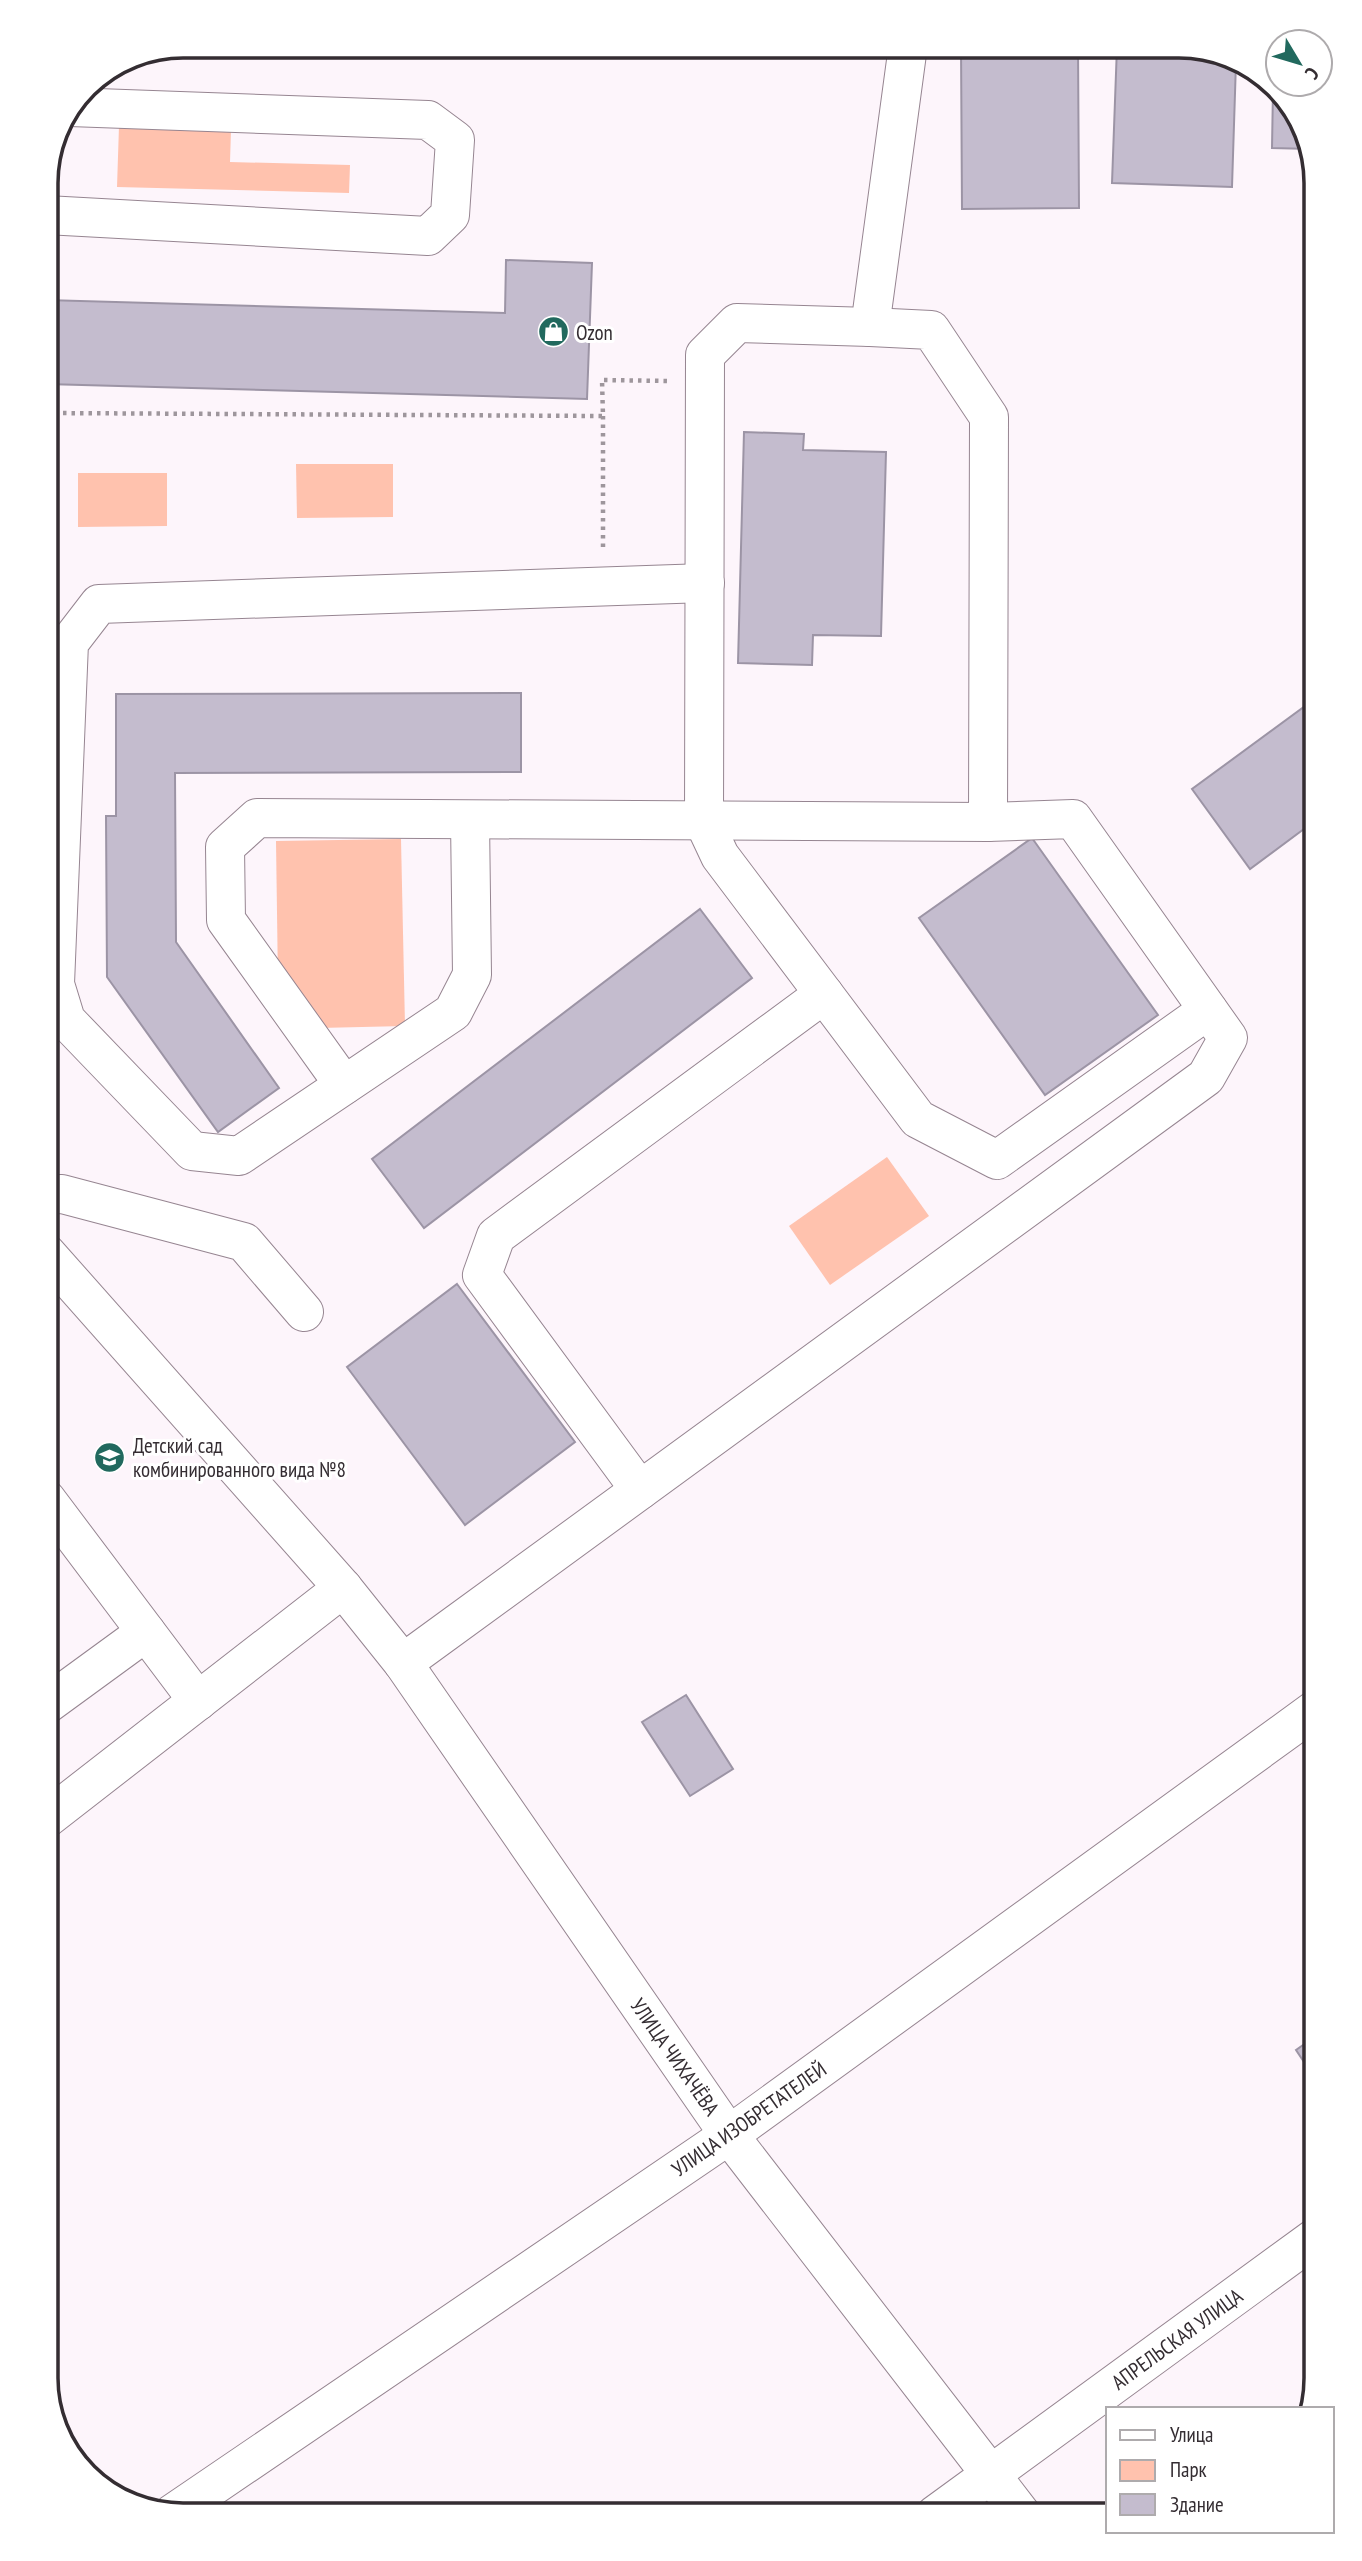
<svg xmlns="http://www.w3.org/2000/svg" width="1362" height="2561" viewBox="0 0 1362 2561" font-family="'PT Sans Narrow',sans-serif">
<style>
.green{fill:#ffc2ae}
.building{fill:#c4bcce;stroke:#9c94a5;stroke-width:2}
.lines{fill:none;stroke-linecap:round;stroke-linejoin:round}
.minor-casing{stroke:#968591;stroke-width:40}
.path{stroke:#9e969c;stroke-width:4.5;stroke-dasharray:3.5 5;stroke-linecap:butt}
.minor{stroke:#fff;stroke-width:38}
.labels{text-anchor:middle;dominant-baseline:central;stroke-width:6;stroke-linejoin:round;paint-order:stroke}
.poi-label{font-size:21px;fill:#342d32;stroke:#fff;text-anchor:start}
.street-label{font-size:21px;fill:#342d32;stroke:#fff}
.rim{fill:none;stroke:#342d32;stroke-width:3.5}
</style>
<rect width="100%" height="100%" fill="#fdf5fb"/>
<g class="green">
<polygon points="119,126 231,130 230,162 350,165 349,193 117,187"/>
<polygon points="393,464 393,517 297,518 296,464"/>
<polygon points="78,473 167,473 167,526 78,527"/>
<polygon points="401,839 405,1026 319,1028 278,984 276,841"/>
<polygon points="887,1157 929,1216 830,1285 789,1226"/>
</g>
<g class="building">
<polygon points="182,46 460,46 460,57 168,48"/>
<polygon points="961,46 1078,46 1079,208 962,209"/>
<polygon points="1117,46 1189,46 1236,62 1232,187 1112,183"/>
<polygon points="1273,89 1306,130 1310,149 1272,148"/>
<polygon points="506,260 592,263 587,399 46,384 46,300 505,313"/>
<polygon points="744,432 804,434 803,450 886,452 881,636 813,635 812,665 738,663"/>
<polygon points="521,693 521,772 175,773 176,942 279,1088 218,1132 107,977 106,816 116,816 116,694"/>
<polygon points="1316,698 1316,820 1250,869 1192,789"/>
<polygon points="1032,838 1158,1015 1045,1095 919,918"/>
<polygon points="700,909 752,978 424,1228 372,1159"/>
<polygon points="457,1284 575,1442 465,1525 347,1367"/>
<polygon points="686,1695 733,1769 690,1796 642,1722"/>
<polygon points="1316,2036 1316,2080 1296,2050"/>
</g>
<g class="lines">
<defs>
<g id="minor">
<polyline points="46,215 428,236 450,215 455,140 428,120 70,107"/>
<polyline points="470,820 472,975 453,1012 239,1156 192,1151 66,1020 55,984 69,643 99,604 705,583"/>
<polyline points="824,994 918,1119 997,1160 1208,1010"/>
<polyline points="344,1085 226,920 225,847 257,818 988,822 989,417 931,330 870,327"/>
<polyline points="46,1195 62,1194 244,1242 304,1312"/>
<polyline points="46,1253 343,1588 403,1663 729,2135 1022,2515"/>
<polyline points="640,1490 482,1275 496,1236 824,994 720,856 704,822 705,355 737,323 870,327 908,46"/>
<polyline points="46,1499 198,1701"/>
<polyline points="403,1663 1206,1077 1228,1038 1073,819 988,822"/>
<polyline points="46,1705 146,1632"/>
<polyline points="46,1819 343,1588"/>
<polyline points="172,2514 729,2135 1316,1709"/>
<polyline points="935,2515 1316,2237"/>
</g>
</defs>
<use href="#minor" class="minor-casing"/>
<g class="path">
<polyline points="46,413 603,416 602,380 667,381"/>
<polyline points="603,416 603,548"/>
</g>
<use href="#minor" class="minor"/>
</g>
<defs>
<symbol id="shop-disc" viewBox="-11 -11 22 22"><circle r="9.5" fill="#21695e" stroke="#fff"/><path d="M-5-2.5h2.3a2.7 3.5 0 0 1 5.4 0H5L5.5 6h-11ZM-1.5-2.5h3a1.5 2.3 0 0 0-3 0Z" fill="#fff"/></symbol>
<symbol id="school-disc" viewBox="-11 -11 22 22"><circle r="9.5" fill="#21695e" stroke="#fff"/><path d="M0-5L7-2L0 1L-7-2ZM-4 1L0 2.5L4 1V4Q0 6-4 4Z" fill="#fff"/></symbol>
</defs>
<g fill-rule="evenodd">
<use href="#shop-disc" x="536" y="314" width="35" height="35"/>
<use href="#school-disc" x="92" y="1440" width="35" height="35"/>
</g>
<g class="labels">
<g class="poi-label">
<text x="576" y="332">Ozon</text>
<text x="133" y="1445">Детский сад<tspan x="133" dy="24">комбинированного вида №8</tspan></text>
</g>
<g class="street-label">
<text transform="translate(675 2057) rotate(55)">УЛИЦА ЧИХАЧЁВА</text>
<text transform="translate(749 2119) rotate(-35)">УЛИЦА ИЗОБРЕТАТЕЛЕЙ</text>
<text transform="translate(1177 2339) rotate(-36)">АПРЕЛЬСКАЯ УЛИЦА</text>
</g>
</g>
<path d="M0 0H1362V2561H0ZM183 58H1179A125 125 0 0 1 1304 183V2378A125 125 0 0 1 1179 2503H183A125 125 0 0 1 58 2378V183A125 125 0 0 1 183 58Z" fill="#fff" fill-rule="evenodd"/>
<path class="rim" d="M183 58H1179A125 125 0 0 1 1304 183V2378A125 125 0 0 1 1179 2503H183A125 125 0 0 1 58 2378V183A125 125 0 0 1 183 58Z"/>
<rect x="1106" y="2407" width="228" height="126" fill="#ffffff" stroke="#aeabad" stroke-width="2"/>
<rect x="1120" y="2430" width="35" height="10" fill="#ffffff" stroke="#aeabad" stroke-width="2"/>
<text x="1170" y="2442" font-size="21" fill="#342d32">Улица</text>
<rect x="1120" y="2460" width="35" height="21" fill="#ffc2ae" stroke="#aeabad" stroke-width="2"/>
<text x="1170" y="2477" font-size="21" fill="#342d32">Парк</text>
<rect x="1120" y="2494" width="35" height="21" fill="#c4bcce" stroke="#aeabad" stroke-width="2"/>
<text x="1170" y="2512" font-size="21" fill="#342d32">Здание</text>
<g transform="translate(1299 63) rotate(128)"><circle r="33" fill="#ffffff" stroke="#aeabad" stroke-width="2"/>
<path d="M0-5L12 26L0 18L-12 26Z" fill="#21695e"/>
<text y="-10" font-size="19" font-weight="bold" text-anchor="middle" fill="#342d32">С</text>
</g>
</svg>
